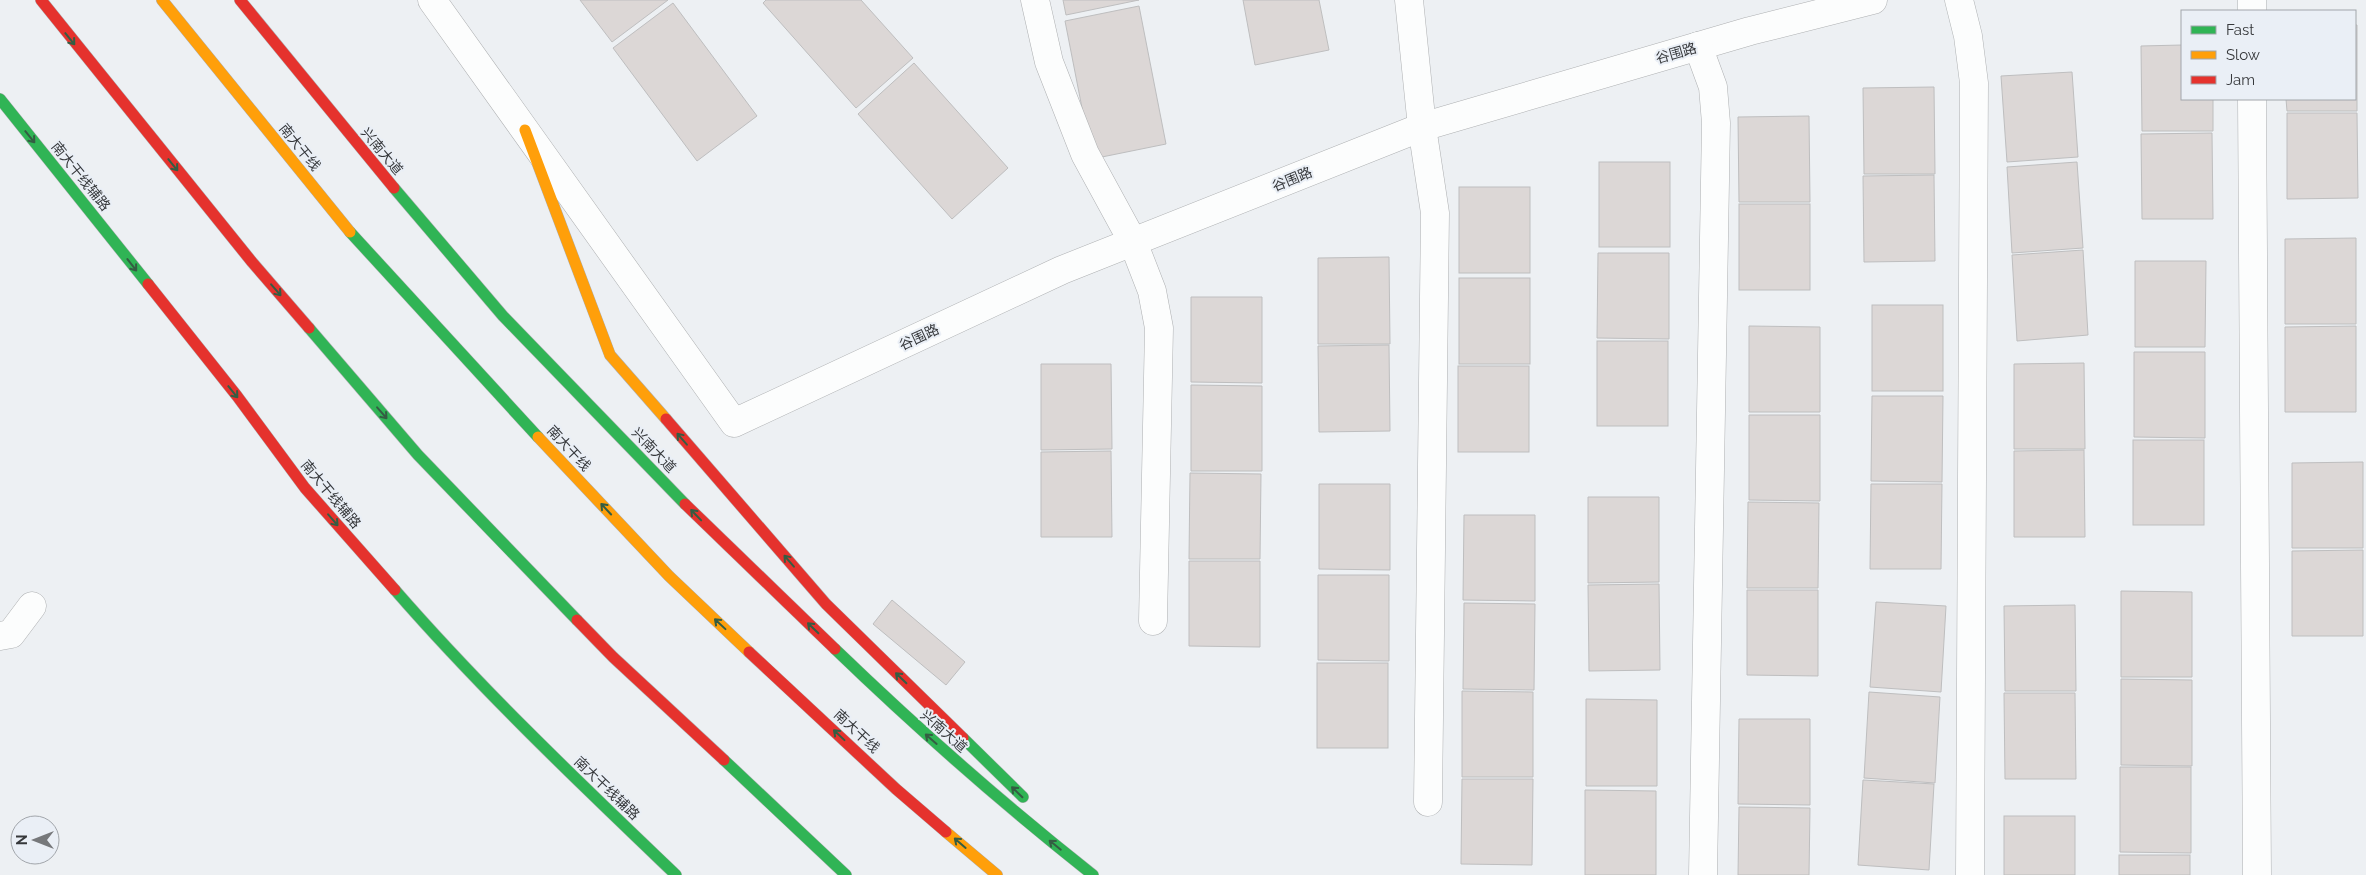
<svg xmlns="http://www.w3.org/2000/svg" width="2366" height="875" viewBox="0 0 2366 875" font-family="Raleway,'Noto Sans SC',sans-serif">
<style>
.building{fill:#dcd7d6;stroke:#bebebf}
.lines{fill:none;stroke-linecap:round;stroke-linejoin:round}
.street-casing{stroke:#aeb0b2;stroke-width:29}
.fast-casing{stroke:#aeb0b2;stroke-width:12}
.slow-casing{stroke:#aeb0b2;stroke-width:12}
.jam-casing{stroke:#aeb0b2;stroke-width:12}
.street{stroke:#fcfdfd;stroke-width:28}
.fast{stroke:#30b455;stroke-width:11}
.slow{stroke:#ff9f0a;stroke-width:11}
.jam{stroke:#e5322d;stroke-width:11}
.oneway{stroke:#345d43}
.labels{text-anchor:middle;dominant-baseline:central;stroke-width:4;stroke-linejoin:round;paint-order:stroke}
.street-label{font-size:14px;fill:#36383b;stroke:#eaeff6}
</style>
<rect width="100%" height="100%" fill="#edf0f3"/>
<g class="building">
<polygon points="580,0 668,0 612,42"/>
<polygon points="766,0 861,0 913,58 856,108 763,3"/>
<polygon points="1063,0 1139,0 1066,15"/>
<polygon points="1243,0 1319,0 1329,50 1255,65"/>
<polygon points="673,3 757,116 697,161 613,48"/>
<polygon points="1139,6 1166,144 1092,159 1065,21"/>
<polygon points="2355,25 2357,25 2357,111 2287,111 2286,99 2355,99"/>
<polygon points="2182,45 2182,99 2213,99 2213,131 2142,131 2141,46"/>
<polygon points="914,63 1008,168 952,219 858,114"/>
<polygon points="2072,72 2078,157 2007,162 2001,76"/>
<polygon points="1934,87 1935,174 1864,174 1863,88"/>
<polygon points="2287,113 2357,113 2358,198 2287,199"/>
<polygon points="1809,116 1810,202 1739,202 1738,117"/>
<polygon points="2212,133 2213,219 2142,219 2141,134"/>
<rect x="1599" y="162" width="71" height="85"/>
<polygon points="2077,162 2083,248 2012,253 2007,167"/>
<polygon points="1934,175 1935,261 1864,262 1863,176"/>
<rect x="1459" y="187" width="71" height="86"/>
<rect x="1739" y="204" width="71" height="86"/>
<polygon points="2356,238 2356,324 2285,324 2285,239"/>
<polygon points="2083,250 2088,335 2017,341 2012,255"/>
<polygon points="1598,253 1669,253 1669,339 1597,338"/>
<polygon points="1389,257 1390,344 1318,344 1318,258"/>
<polygon points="2135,261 2206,261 2205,347 2135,347"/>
<rect x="1459" y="278" width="71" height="86"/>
<polygon points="1191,297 1262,297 1262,383 1191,382"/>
<rect x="1872" y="305" width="71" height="86"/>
<polygon points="1749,326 1820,327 1820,412 1749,412"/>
<polygon points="2356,326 2356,412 2285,412 2285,327"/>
<rect x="1597" y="341" width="71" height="85"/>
<polygon points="1389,345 1390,431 1319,432 1318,346"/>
<polygon points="2134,352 2205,352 2205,438 2134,437"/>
<polygon points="2084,363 2085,449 2014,449 2014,364"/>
<polygon points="1041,364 1111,364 1112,449 1041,450"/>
<rect x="1458" y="366" width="71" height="86"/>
<polygon points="1191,385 1262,386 1262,471 1191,471"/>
<polygon points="1872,396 1943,396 1942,482 1871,481"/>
<polygon points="1749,415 1820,415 1820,501 1749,500"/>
<rect x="2133" y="440" width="71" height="85"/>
<polygon points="2084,450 2085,537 2014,537 2014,451"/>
<polygon points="1111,451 1112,537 1041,537 1041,452"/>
<polygon points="2363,462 2363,548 2292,548 2292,463"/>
<polygon points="1190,473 1261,474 1260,559 1189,559"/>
<polygon points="1319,484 1390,484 1390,570 1319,569"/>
<polygon points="1871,484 1942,484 1941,569 1870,569"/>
<polygon points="1588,497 1659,497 1659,582 1588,583"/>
<polygon points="1748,502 1819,503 1818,588 1747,588"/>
<polygon points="1464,515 1535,515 1535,601 1463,600"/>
<polygon points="2363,550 2363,636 2292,636 2292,551"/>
<polygon points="1189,561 1260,561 1260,647 1189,646"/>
<polygon points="1318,575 1389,575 1389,661 1318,660"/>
<polygon points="1659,584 1660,670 1589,671 1588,585"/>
<polygon points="1747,590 1818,590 1818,676 1747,675"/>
<polygon points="2121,591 2192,592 2192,677 2121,677"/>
<polygon points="892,600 965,662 946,685 873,624"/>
<polygon points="1876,602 1946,606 1941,692 1870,687"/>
<polygon points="1464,603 1535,604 1534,690 1463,689"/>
<polygon points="2075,605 2076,691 2005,691 2004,606"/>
<rect x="1317" y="663" width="71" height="85"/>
<polygon points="2121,679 2192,680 2192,766 2121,765"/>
<polygon points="1462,691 1533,692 1533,777 1462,777"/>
<polygon points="1869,692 1940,697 1935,783 1864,778"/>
<polygon points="2004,693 2075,693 2076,779 2005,779"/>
<polygon points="1586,699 1657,700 1657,786 1586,786"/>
<polygon points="1739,719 1810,719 1810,805 1738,804"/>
<polygon points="2120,767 2191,767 2191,853 2120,852"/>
<polygon points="1462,779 1533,779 1532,865 1461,864"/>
<polygon points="1863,780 1934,784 1929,870 1858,865"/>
<polygon points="1585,790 1656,791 1656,875 1585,875"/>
<polygon points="1739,807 1810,808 1809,875 1738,875"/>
<rect x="2004" y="816" width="71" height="59"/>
<rect x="2119" y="855" width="71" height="20"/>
</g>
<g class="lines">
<defs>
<g id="street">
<polyline points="432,0 734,423 1062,270 1422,127 1750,31 1873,0"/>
<polyline points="1035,0 1049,62 1085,154 1133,242 1152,291 1159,328 1153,621"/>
<polyline points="1409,0 1422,127 1435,213 1428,802"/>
<polyline points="1959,0 1968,36 1974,83 1970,875"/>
<polyline points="2252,0 2252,11"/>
<polyline points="1698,46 1713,87 1716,123 1703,875"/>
<polyline points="2252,99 2257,875"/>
<polyline points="0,636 11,634 32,606"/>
</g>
<g id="fast">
<polyline points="0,99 148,284"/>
<polyline points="394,188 503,316 685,504"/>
<polyline points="350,232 538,437"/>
<polyline points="309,328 418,455 577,620"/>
<path d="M395 590C482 690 580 783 676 875"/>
<path d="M835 649C918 729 1003 804 1093 875"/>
<polyline points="963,738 1023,797"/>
<polyline points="724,760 846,875"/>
</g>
<g id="slow">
<polyline points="162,0 350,232"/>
<polyline points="525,130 610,355 666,419"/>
<polyline points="538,437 669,576 749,652"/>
<polyline points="946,832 997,875"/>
</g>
<g id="jam">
<polyline points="41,0 252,262 309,328"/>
<polyline points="240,0 394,188"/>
<polyline points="148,284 237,396 305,488 395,590"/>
<polyline points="666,419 826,604 963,738"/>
<polyline points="685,504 835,649"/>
<polyline points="577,620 613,657 724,760"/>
<polyline points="749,652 896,789 946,832"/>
</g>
</defs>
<use href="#street" class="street-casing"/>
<use href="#fast" class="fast-casing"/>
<use href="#slow" class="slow-casing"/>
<use href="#jam" class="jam-casing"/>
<use href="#street" class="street"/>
<use href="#fast" class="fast"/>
<use href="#slow" class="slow"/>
<use href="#jam" class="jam"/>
</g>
<defs><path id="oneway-shaft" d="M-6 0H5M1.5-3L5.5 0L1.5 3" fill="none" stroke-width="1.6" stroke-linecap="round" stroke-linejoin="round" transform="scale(1.25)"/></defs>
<g class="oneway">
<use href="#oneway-shaft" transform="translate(70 39) rotate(51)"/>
<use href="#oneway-shaft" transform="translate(30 137) rotate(51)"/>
<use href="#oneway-shaft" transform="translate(173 165) rotate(51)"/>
<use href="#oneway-shaft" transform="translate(132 265) rotate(52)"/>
<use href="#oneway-shaft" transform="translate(276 290) rotate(49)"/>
<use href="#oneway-shaft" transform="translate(233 392) rotate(51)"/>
<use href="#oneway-shaft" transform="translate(382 413) rotate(49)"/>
<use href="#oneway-shaft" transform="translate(682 439) rotate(-131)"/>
<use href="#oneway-shaft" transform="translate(606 509) rotate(-133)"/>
<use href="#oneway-shaft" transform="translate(696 515) rotate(-134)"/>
<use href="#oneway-shaft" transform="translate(333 520) rotate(49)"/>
<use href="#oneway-shaft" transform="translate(789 561) rotate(-131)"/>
<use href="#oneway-shaft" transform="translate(720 624) rotate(-137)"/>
<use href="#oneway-shaft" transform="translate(813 628) rotate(-136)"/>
<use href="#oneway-shaft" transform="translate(901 678) rotate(-136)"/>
<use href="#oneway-shaft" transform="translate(839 735) rotate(-137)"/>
<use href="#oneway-shaft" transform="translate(931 739) rotate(-139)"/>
<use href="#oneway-shaft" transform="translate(1017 792) rotate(-136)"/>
<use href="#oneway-shaft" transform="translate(960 843) rotate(-139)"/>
<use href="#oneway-shaft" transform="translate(1055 845) rotate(-141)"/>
</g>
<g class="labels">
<g class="street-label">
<text transform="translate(1676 53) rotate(-16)">谷围路</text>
<text transform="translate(300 147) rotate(51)">南大干线</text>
<text transform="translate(382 151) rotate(50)">兴南大道</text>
<text transform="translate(81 176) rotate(51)">南大干线辅路</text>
<text transform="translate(1292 179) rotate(-22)">谷围路</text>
<text transform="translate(919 337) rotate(-25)">谷围路</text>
<text transform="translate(569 448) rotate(47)">南大干线</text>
<text transform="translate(654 450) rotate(46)">兴南大道</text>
<text transform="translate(331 494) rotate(50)">南大干线辅路</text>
<text transform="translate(857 731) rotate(43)">南大干线</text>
<text transform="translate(944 731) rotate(41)">兴南大道</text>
<text transform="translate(607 788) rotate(44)">南大干线辅路</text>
</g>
</g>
<rect x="2181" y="10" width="175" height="90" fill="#eaeff6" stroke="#a2a6ab"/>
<rect x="2191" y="26" width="25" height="8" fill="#30b455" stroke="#a2a6ab"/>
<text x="2226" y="35" font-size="15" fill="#36383b">Fast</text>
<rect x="2191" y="51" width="25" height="8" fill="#ff9f0a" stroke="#a2a6ab"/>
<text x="2226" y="60" font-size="15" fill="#36383b">Slow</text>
<rect x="2191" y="76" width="25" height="8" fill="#e5322d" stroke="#a2a6ab"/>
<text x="2226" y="85" font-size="15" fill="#36383b">Jam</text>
<g transform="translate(35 840) rotate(270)"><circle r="24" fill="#eaeff6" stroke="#a2a6ab"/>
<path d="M0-4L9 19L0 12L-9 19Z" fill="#76787b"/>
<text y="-8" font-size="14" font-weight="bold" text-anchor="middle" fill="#36383b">N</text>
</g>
</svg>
